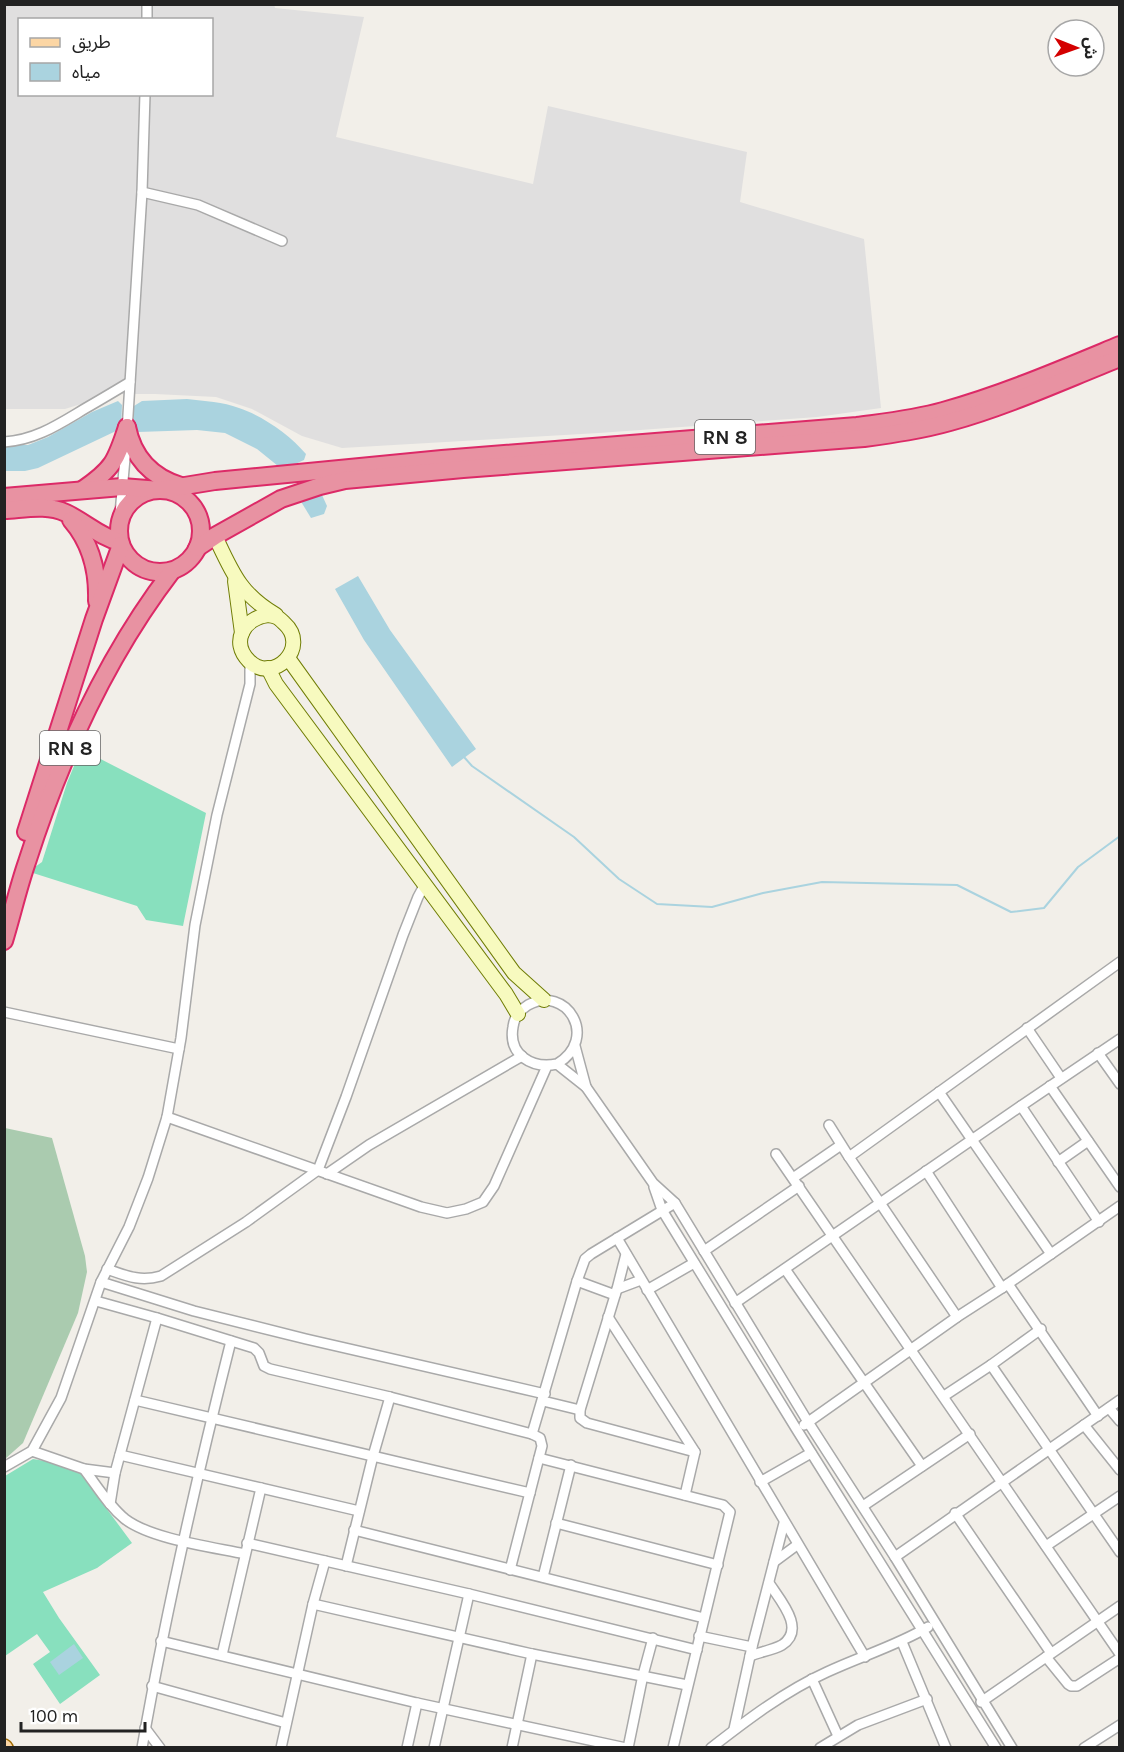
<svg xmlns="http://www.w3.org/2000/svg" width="1124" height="1752" viewBox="0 0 1124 1752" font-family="Karla,'Noto Sans Arabic',sans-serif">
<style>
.residential{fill:#e0dfdf;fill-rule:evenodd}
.cemetery{fill:#aacbaf}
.pitch{fill:#88e0be}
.water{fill:#aad3df}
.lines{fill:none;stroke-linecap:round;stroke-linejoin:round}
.stream{stroke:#aad3df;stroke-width:2}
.street-casing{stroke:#a9a9a9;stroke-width:12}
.secondary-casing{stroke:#707d05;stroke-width:16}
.primary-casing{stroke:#a06b00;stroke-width:18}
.highway-casing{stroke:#dc2a67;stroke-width:20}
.street{stroke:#fff;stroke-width:9}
.secondary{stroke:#f7fabf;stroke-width:14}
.primary{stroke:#fcd6a4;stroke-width:15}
.highway{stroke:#e892a2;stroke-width:16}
.labels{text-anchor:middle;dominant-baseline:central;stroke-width:4.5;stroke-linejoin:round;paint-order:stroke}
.shield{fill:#fff;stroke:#646464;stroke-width:1.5}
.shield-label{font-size:20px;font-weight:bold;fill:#222}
</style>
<rect width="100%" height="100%" fill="#f2efe9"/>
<path class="residential" d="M5 4H274L275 8 364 17 336 137 533 184 548 106 747 152 740 202 864 239 881 408 817 417 599 433 342 448 302 436 252 409 216 397 155 394H113L65 409H5ZM20 20H212V94H20Z"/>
<polygon class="cemetery" points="5,1128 52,1138 85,1256 87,1272 78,1313 23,1443 5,1459"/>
<g class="pitch">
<polygon points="81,749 206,813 183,926 146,920 137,906 33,873 35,867 42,862 67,783"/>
<polygon points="33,1459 75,1466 132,1543 97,1568 43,1592 59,1618 100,1675 60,1704 33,1664 50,1652 37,1634 5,1656 5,1476"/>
</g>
<g class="water">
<path d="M187 399C205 401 223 402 239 408 263 416 290 435 306 454L304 460 284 469 278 466 257 449 225 433 197 430 138 432 133 428 134 406 142 401Z"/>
<polygon points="118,401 122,405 121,427 116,431 38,468 25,471 5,471 5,445 28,445 48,437 92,412"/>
<polygon points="318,493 322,495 327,506 324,514 311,518 300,500"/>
<polygon points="358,576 390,630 476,749 452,767 364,640 335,589"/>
<polygon points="74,1644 83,1658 59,1675 50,1662"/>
</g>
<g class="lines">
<polyline class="stream" points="464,757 472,766 574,837 619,879 657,904 712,907 763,893 822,882 957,885 1011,912 1044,908 1078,867 1120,836"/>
<defs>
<g id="street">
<polyline points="147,20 147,4"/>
<polyline points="142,192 198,205 282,241"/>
<polyline points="127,431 142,192 145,94"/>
<path d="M4 442C36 440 59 424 86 408 100 400 115 391 130 382"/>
<polyline points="119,525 126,447"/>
<polyline points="4,1012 179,1049"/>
<polyline points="1027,1028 1061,1078"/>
<polyline points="575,1046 586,1087"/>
<polyline points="1098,1053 1120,1084"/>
<path d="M557 1064C600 1038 566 984 528 1005 520 1010 514 1018 513 1027 508 1055 532 1069 557 1064L586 1087 653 1183 675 1203 808 1422 895 1557 1012 1748"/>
<polyline points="1050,1086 1120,1187"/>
<polyline points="939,1092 1051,1254"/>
<polyline points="1021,1106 1099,1222"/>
<polyline points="167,1117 421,1207 447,1213 466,1209 483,1202 494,1186 547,1066"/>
<polyline points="829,1125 849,1157 957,1317"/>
<polyline points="776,1154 1120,1654"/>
<polyline points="849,1157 1120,962"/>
<polyline points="1058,1162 1088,1141"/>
<polyline points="926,1171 1002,1288"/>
<polyline points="327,1174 369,1145 522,1056"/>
<polyline points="793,1178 841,1145"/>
<polyline points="654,1187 662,1210 797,1430 996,1748"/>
<polyline points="617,1238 865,1657"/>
<polyline points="704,1251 799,1186"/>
<polyline points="626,1254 617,1289 580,1410 580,1418 587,1423 695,1452"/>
<path d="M107 1269C127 1276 140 1282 161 1276L246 1222 318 1170 346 1097 403 935 418 897 425 884"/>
<polyline points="785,1269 922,1466"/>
<polyline points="577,1281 615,1295"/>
<polyline points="101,1282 194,1311 306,1339 545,1394"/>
<polyline points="1008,1284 1098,1416"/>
<polyline points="617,1289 641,1280"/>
<polyline points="647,1290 694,1263"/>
<polyline points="96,1301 157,1318 254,1348 259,1353 264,1366 270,1369 390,1397 532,1434 577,1281 585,1259 591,1254 675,1203"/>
<polyline points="735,1303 1021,1106 1120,1039"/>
<polyline points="608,1317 695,1452 685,1495"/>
<polyline points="991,1365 1120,1552"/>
<polyline points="944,1396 991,1365 1041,1329"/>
<polyline points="135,1400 530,1493"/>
<polyline points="543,1401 580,1410"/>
<polyline points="1109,1408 1120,1421"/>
<polyline points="804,1425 957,1317 1002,1288 1120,1206"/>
<polyline points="1084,1425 1120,1470"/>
<polyline points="32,1451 84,1469 115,1473"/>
<polyline points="120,1455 359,1511"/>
<polyline points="539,1458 715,1503 723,1505 730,1512 673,1748"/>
<polyline points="4,1467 32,1451 61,1398 101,1282 129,1227 148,1178 167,1117 181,1038 195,925 217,815 250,684 250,662"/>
<path d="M84 1469C97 1486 108 1505 125 1519 151 1539 212 1547 245 1554"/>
<polyline points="760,1482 811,1453"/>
<polyline points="110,1504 115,1473 157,1318"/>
<polyline points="863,1506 970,1434"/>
<polyline points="955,1513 1051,1653"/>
<polyline points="556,1523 718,1565"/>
<polyline points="354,1530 704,1618"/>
<polyline points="247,1543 469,1594 697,1650"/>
<polyline points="1046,1546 1120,1496"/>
<polyline points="895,1557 1120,1400"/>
<polyline points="774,1562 797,1545"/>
<polyline points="346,1566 373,1456 390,1397"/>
<polyline points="510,1570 542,1446 540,1438 532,1434"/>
<polyline points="543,1577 571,1465"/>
<polyline points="313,1604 532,1654 687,1685"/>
<polyline points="699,1636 752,1647"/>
<polyline points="161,1641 417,1703 626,1748"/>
<polyline points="902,1642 946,1748"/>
<polyline points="222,1655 261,1488"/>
<path d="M750 1656C760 1652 773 1650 782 1645 807 1629 779 1599 769 1583"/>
<polyline points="1046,1657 1068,1684 1071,1686 1077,1686 1120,1658"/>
<polyline points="812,1679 838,1736"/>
<polyline points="152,1686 286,1723"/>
<polyline points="981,1702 1120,1606"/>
<polyline points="145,1728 160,1748"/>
<polyline points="734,1729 752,1647 784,1523"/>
<path d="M142 1748C166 1611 197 1476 231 1341"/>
<polyline points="281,1748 313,1604 325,1561"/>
<polyline points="407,1748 417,1703"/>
<polyline points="434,1748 469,1594"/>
<polyline points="512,1748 532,1654"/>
<polyline points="628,1748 643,1675 653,1638"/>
<path d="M711 1748C747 1720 785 1691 827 1672 861 1656 896 1646 928 1627"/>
<polyline points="820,1748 858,1725 927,1699"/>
<polyline points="1084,1748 1120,1725"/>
</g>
<g id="secondary">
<path d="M215 536C232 572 240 594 276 615"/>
<polyline points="235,581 242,633"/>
<path d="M268 615C276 616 278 617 284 623 311 647 273 685 249 661 230 642 244 618 268 615Z"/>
<polyline points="288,658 514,973 544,1000"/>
<polyline points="268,668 276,684 506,994 518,1014"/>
</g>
<polyline id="primary" points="4,1747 5,1748"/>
<g id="highway">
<path d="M127 427C133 457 151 477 181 486"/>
<path d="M82 490C113 469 116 461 127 427"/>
<circle cx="160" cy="531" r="41"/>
<path d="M4 497 122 487 160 490 215 481 442 459 857 426C886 422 915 419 943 411 1004 394 1062 369 1120 345"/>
<path d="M4 510C25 509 47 504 66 513 85 522 100 537 120 542"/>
<path d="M71 520C91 543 98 571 97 601"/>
<path d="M197 548 215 536 281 499 320 486 345 480 463 469 864 438C893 434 922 430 950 422 1008 406 1064 380 1120 358"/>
<polyline points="26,832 94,619 121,545"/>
<path d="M4 941C12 915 18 888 27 862 60 759 106 657 172 571"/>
</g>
</defs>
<use href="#street" class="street-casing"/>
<use href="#secondary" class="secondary-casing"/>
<use href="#primary" class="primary-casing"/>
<use href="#highway" class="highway-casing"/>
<use href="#street" class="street"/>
<use href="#secondary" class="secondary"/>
<use href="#primary" class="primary"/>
<use href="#highway" class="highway"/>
</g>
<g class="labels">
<g class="shield">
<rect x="695" y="420" width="60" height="34" rx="4.5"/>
<rect x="40" y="731" width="60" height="34" rx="4.5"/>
</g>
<g class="shield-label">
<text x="725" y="437">RN 8</text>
<text x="70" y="748">RN 8</text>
</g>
</g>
<rect width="1124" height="1752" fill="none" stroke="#222222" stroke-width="12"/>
<rect x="18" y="18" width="195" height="78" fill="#ffffff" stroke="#a7a7a7" stroke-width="1.5"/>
<rect x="30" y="38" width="30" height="9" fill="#fcd6a4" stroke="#a7a7a7" stroke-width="1.5"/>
<text x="72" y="48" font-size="18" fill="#222222">طريق</text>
<rect x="30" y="63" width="30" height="18" fill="#aad3df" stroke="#a7a7a7" stroke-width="1.5"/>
<text x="72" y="78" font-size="18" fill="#222222">مياه</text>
<g transform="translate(1076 48) rotate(91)"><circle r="28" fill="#ffffff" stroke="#a7a7a7" stroke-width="1.5"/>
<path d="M0-4.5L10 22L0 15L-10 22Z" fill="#d40000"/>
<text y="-9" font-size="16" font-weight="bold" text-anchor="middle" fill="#222222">ش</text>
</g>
<path d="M21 1722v9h124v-9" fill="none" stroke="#222222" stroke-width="3"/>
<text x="30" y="1722" font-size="18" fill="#222222" stroke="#ffffff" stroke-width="4.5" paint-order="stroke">100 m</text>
</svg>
